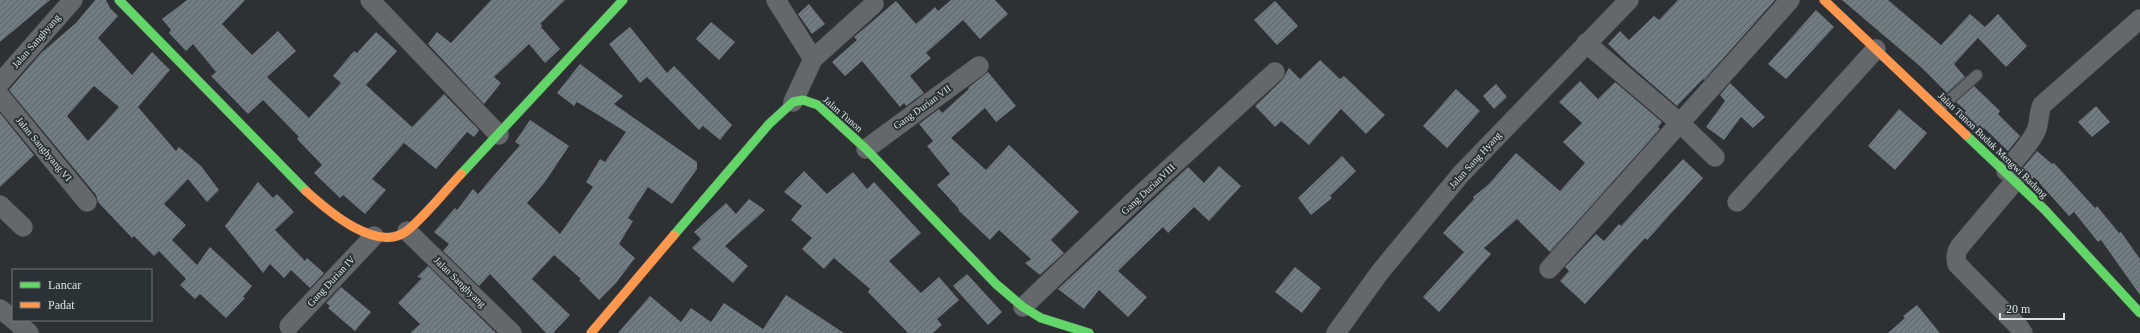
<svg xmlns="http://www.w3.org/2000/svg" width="2140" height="333" viewBox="0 0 2140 333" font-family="'Times New Roman',serif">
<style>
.building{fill:url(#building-hatch);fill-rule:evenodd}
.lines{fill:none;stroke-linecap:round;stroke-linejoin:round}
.lane-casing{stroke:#4a4d4f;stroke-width:12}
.street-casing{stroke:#4a4d4f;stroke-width:20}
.fast-casing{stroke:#4a4d4f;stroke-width:10}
.slow-casing{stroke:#4a4d4f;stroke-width:10}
.lane{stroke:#65686a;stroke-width:10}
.street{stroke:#65686a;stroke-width:19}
.fast{stroke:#63d668;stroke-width:9}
.slow{stroke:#ff974d;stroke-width:9}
.labels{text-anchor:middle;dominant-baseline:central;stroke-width:4;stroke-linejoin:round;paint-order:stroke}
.street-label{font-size:10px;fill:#dce0e3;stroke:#2b3236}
</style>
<defs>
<pattern id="building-hatch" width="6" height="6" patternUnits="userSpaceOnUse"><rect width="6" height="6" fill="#717b82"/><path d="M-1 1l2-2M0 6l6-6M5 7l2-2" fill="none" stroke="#5e6569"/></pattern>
</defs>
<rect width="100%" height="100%" fill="#2e3133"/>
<g class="building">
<polygon points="0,0 50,0 0,42"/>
<path d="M95 0H106L110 8 118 16 98 38 132 75 152 52 170 70 138 107 176 151 179 147 201 166 219 190 207 202 188 179 164 204 186 225 172 240 197 265 210 247 252 286 243 297 245 298 226 318 200 294 195 299 180 285 186 279 159 251 154 256 134 236 132 238 98 202 96 195 9 90 41 53 76 23ZM94 86 119 107 88 141 67 116Z"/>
<polygon points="187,0 245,0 222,24 252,55 278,31 296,51 267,77 309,118 341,83 333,76 354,51 357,53 376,32 397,51 366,85 412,127 444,94 479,130 474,137 467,132 436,169 404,143 372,179 386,190 365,214 343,195 340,198 314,173 322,165 297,139 299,137 263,100 248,114 211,76 216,72 193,44 186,51 169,33 171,30 162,19"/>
<polygon points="491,0 565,0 540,24 542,25 541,27 560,49 545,63 529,44 494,77 501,83 484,104 428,44 437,32 451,43"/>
<polygon points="951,0 995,0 1008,14 980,39 963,20 926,53 931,58 910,76 924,93 906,106 904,103 900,107 862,61 845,76 832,62 857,40 854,37 896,1 916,24 935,7 938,11"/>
<polygon points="1678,0 1775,0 1704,80 1703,79 1677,106 1631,66 1608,44 1620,31 1629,40 1654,16 1659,20"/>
<polygon points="1842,0 1888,0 1941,45 1970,14 1985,27 1998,14 2027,46 2006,67 1978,38 1954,64 1965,77 1947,93 1921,67"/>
<polygon points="1275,1 1298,26 1277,45 1254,20"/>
<polygon points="809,4 825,24 812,34 798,14"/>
<polygon points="1816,10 1834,27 1786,79 1768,64"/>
<polygon points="711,22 735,42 719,60 696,39"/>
<polygon points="630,27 667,73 674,66 732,125 720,140 703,126 699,130 647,77 640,83 609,44"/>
<polygon points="1320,60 1340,79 1344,76 1385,115 1366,134 1341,109 1309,145 1281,121 1275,127 1255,106 1282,80 1289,68 1300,79"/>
<polygon points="580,64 623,96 614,104 697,162 697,169 672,204 648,187 628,218 633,221 619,244 635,258 616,283 599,300 579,280 581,279 554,255 532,279 570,315 553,333 546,333 490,274 479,286 443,251 449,244 434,232 455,208 457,210 473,189 478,194 520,145 515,142 530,120 569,146 545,182 527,203 560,234 593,187 586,182 600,159 605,162 626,132 577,102 574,106 557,93"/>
<polygon points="988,72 1016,106 996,122 985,108 951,138 986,170 1009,145 1079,212 1051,240 1064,253 1040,275 1025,263 1031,259 999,230 990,240 958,210 959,209 937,185 950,174 927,146 933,141 919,124 939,109 942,113 969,89 968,88"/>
<polygon points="1580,81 1598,99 1615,82 1662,122 1658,127 1660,129 1550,252 1517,219 1484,248 1491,254 1439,312 1423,297 1464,252 1443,233 1474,199 1473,197 1489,184 1516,153 1560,191 1585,163 1563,142 1582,123 1559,102"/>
<polygon points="1730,83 1765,117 1753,128 1741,117 1724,140 1706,127 1725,101 1720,95"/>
<polygon points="1496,84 1507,97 1494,109 1483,96"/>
<polygon points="1974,86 2000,111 1998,114 2020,136 2008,151 1984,128 1981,131 1963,114 1966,111 1956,102"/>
<polygon points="1456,89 1480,111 1447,148 1423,126"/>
<polygon points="2096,106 2110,122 2092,137 2078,122"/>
<polygon points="1899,109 1927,133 1895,170 1868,146"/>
<polygon points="0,113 34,155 0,187"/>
<polygon points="2037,151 2052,164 2054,163 2095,208 2097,206 2119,233 2121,232 2140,259 2140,295 2101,240 2098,242 2074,212 2069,216 2034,177 2032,180 2021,170"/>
<polygon points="1342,156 1356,171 1330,196 1332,198 1311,215 1298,198"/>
<polygon points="1683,159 1703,178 1647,240 1645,238 1585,304 1560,281 1569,271 1565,267 1596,234 1604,241 1619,224 1621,226"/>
<polygon points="1219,166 1241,186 1209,221 1194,207 1168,233 1163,227 1118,271 1147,297 1128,317 1099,290 1084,309 1058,289 1188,167 1204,183"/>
<polygon points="804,171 827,194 853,172 867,189 874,182 921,233 889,261 921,293 939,277 959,300 937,319 942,325 933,333 908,333 868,292 870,289 834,258 824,269 802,249 812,238 791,220 802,206 784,192"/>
<polygon points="258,182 273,198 277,194 294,212 275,230 305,261 307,258 324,273 310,288 291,270 284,278 270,264 263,273 225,226"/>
<polygon points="749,199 765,210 725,246 748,266 733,283 692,248 701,239 694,232 726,203 736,214"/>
<polygon points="428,266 496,333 410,333 420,324 398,303 422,278 417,277"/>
<polygon points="1295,267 1321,288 1302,313 1275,292"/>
<polygon points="967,274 1002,312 988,325 953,286"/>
<polygon points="341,287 371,312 355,331 328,308 330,306 326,303"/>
<polygon points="786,295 844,333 618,333 650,296 681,322 691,308 711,322 724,303 763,329"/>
<polygon points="1917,305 1940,333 1888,333 1905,318 1903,316"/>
</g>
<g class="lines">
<defs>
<polyline id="lane" points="1939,109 1977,75"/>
<g id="street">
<polyline points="370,0 499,135"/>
<polyline points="776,0 813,59 793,102"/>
<polyline points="1586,43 1680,123 1715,157"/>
<polyline points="813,59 874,4"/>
<polyline points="0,83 73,0"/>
<polyline points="0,96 87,202"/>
<polyline points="866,149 979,66"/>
<path d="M2006 171C2015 159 2029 146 2036 131 2040 122 2038 114 2042 105L2140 19"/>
<path d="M2015 181 1961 245C1956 251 1955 256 1957 264L2019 327 2023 333"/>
<polyline points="1737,202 1876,49"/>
<polyline points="0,205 23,227"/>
<polyline points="407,231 512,333"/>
<polyline points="1549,269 1790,0"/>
<polyline points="1023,307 1137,198 1275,72"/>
<polyline points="0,309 13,319"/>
<polyline points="14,320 29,333"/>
<polyline points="289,326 374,236"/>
<polyline points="1336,333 1380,272 1461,174 1629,0"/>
</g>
<g id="fast">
<polyline points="119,0 306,191"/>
<polyline points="1966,135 2045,210 2140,313"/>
<polyline points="461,174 623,0"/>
<polyline points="674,235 769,124 793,102 803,100 818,105 866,149 996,284 1023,307 1041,318 1089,333"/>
</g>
<g id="slow">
<polyline points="1824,0 1966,135"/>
<path d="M306 191C327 210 378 255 408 230 427 214 444 192 461 174"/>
<polyline points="591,333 674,235"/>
</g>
</defs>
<use href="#lane" class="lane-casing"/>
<use href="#street" class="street-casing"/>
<use href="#fast" class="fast-casing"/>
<use href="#slow" class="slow-casing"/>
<use href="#lane" class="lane"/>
<use href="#street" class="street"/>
<use href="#fast" class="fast"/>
<use href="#slow" class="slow"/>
</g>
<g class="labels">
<g class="street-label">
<text transform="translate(36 41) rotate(-49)">Jalan Sanghyang</text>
<text transform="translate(922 107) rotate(-36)">Gang Durian VII</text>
<text transform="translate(843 114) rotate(41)">Jalan Tunon</text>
<text transform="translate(1993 145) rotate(44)">Jalan Tunon Buduk Mengwi Badung</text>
<text transform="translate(44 149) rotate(50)">Jalan Sanghyang VI</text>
<text transform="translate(1475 160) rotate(-48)">Jalan Sang Hyang</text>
<text transform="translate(1148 189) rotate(-43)">Gang DurianVIII</text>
<text transform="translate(331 281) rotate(-47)">Gang Durian IV</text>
<text transform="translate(460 282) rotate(44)">Jalan Sanghyang</text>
</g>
</g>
<rect x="12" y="269" width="140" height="52" fill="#2b3236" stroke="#72787b"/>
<rect x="20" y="282" width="20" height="6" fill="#63d668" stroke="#72787b"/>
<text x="48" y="289" font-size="12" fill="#dce0e3">Lancar</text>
<rect x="20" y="302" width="20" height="6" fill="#ff974d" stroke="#72787b"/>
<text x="48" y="309" font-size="12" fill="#dce0e3">Padat</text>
<path d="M2000 313v6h64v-6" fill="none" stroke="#dce0e3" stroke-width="2"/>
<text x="2006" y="313" font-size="12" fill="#dce0e3" stroke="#2b3236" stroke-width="3" paint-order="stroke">20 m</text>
</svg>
